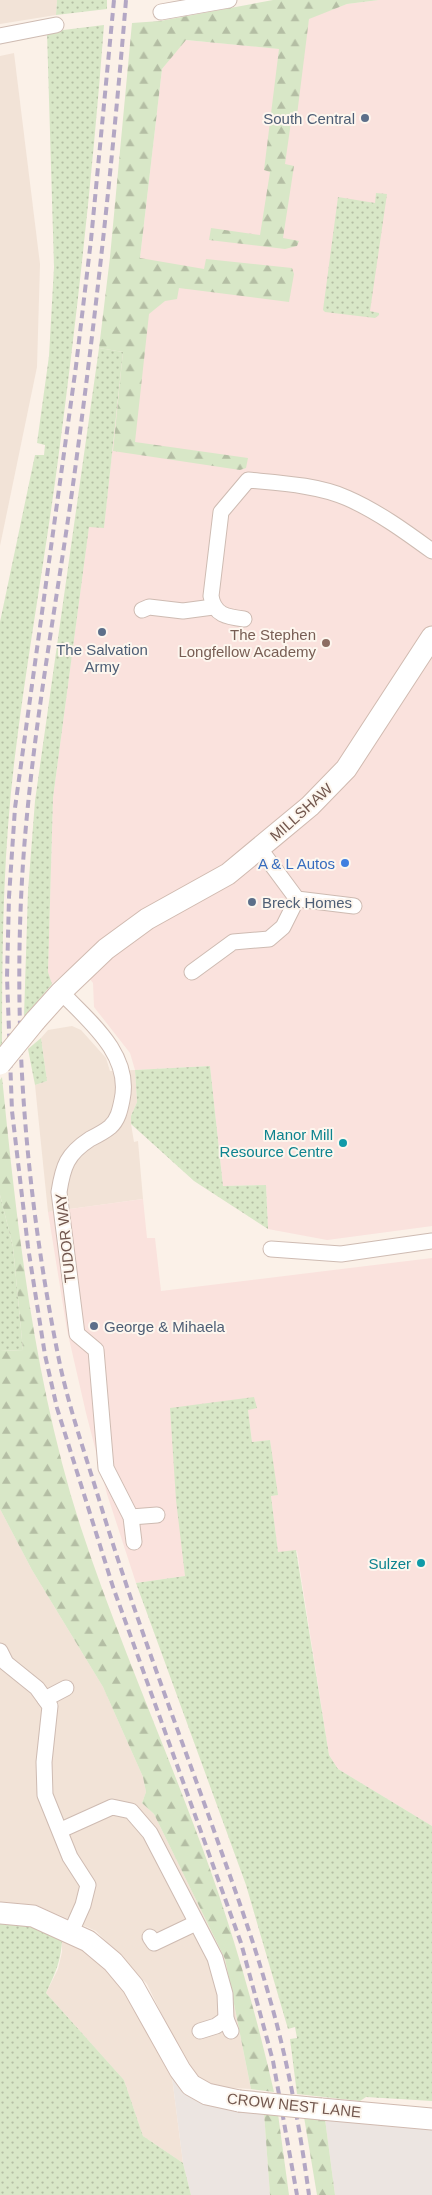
<svg xmlns="http://www.w3.org/2000/svg" width="432" height="2195" viewBox="0 0 432 2195" font-family="Helvetica,sans-serif">
<style>
.residential{fill:#f2e3d7}
.commercial{fill:#fae2dd}
.industrial{fill:#ece5e1}
.grass{fill:url(#grass-dots)}
.forest{fill:url(#forest-firs)}
.lines{fill:none;stroke-linecap:round;stroke-linejoin:round}
.street-casing{stroke:#cebbb2;stroke-width:17}
.secondary-casing{stroke:#d0bab0;stroke-width:23}
.street{stroke:#fff;stroke-width:15}
.secondary{stroke:#fff;stroke-width:21}
.rail{stroke:#b3a7c4;stroke-width:4;stroke-dasharray:8 5;stroke-linecap:butt}
.secondary-bridge-casing{stroke:#d0bab0;stroke-width:23;stroke-linecap:butt}
.secondary-bridge{stroke:#fff;stroke-width:21}
.service-dot{fill:#5c6f8a;stroke:#fdf6ee;stroke-width:2}
.education-dot{fill:#8d6e63;stroke:#fdf6ee;stroke-width:2}
.shop-dot{fill:#3f7fe0;stroke:#fdf6ee;stroke-width:2}
.culture-dot{fill:#0f9aa8;stroke:#fdf6ee;stroke-width:2}
.labels{text-anchor:middle;dominant-baseline:central;stroke-width:4;stroke-linejoin:round;paint-order:stroke}
.service-label{font-size:15px;fill:#4e5e75;stroke:#fdf6ee;text-anchor:start}
.education-label{font-size:15px;fill:#785e54;stroke:#fdf6ee;text-anchor:end}
.street-label{font-size:15px;fill:#72574e;stroke:#fdf6ee}
.shop-label{font-size:15px;fill:#366cbe;stroke:#fdf6ee;text-anchor:end}
.culture-label{font-size:15px;fill:#0d838f;stroke:#fdf6ee;text-anchor:end}
</style>
<defs>
<pattern id="grass-dots" width="8" height="8" patternUnits="userSpaceOnUse" patternTransform="scale(1.25)"><rect width="8" height="8" fill="#d8e7c7"/><path d="M2 2h.1M6 6h.1" fill="none" stroke="#b4bea4" stroke-width="1.8" stroke-linecap="round"/></pattern>
<pattern id="forest-firs" width="22" height="20" patternUnits="userSpaceOnUse" patternTransform="scale(1.25)"><rect width="22" height="20" fill="#d8e7c7"/><path d="M5 1l3.5 6h-7zM16 11l3.5 6h-7z" fill="#b4bea4"/></pattern>
</defs>
<rect width="100%" height="100%" fill="#fbf1e8"/>
<g class="residential">
<polygon points="0,0 57,0 56,15 0,24"/>
<polygon points="14,53 40,264 37,367 0,546 0,56"/>
<polygon points="72,1026 81,1030 106,1058 110,1071 135,1070 137,1102 131,1116 131,1124 134,1142 138,1141 143,1199 48,1212 35,1085 47,1081 41,1038 48,1030"/>
<polygon points="0,1509 32,1570 103,1687 143,1777 146,1792 142,1803 154,1814 225,1959 251,2089 203,2086 188,2069 147,1984 96,1931 36,1905 0,1902"/>
<polygon points="62,1937 78,1944 117,1978 171,2069 183,2163 143,2136 124,2080 46,1993 58,1969 62,1952"/>
</g>
<g class="commercial">
<polygon points="379,0 432,0 432,1226 327,1240 268,1229 266,1185 223,1186 210,1066 135,1070 130,1053 94,1007 93,983 76,963 52,984 48,972 53,798 89,526 104,527 123,352 140,258 162,69 185,40 304,51 309,18 347,4"/>
<polygon points="143,1199 147,1238 155,1238 161,1291 432,1258 432,1826 338,1769 329,1755 297,1551 278,1553 271,1496 277,1495 270,1440 252,1442 248,1410 170,1408 185,1576 136,1583 107,1494 86,1413 67,1330 48,1212"/>
</g>
<g class="industrial">
<polygon points="171,2069 264,2113 270,2195 191,2195 183,2163"/>
<polygon points="325,2119 432,2128 432,2195 335,2195"/>
</g>
<g class="grass">
<polygon points="57,0 107,0 107,9 56,15"/>
<path d="M104 25C93 171 77 316 58 460 45 559 27 657 15 756 3 852 2 948 2 1044L0 1047V622L35 455H44L45 445 37 443 49 356 54 267 47 32Z"/>
<polygon points="376,193 387,194 370,311 379,313 379,315 375,318 325,312 323,310 338,197 375,203"/>
<polygon points="99,348 123,352 104,528 89,527 53,798 48,972 52,984 24,1017 28,891 35,801"/>
<polygon points="41,1038 47,1081 35,1085 28,1049"/>
<polygon points="210,1066 223,1186 266,1185 268,1229 194,1181 131,1124 131,1116 137,1102 135,1070"/>
<polygon points="0,1195 13,1247 23,1350 0,1351"/>
<polygon points="254,1397 257,1408 248,1410 252,1442 270,1440 278,1495 271,1496 278,1552 296,1550 329,1755 338,1769 432,1826 432,2101 366,2097 360,2101 297,2094 290,2039 297,2038 295,2027 288,2029 246,1885 136,1583 185,1576 176,1500 170,1408"/>
<path d="M0 1919 11 1920 62 1937C62 1959 55 1974 46 1993L124 2080 143 2136 183 2163 191 2195H0Z"/>
</g>
<g class="forest">
<polygon points="273,0 379,0 347,4 309,19 297,115 292,115 285,164 294,166 283,238 299,241 297,246 285,249 209,240 211,228 260,235 270,172 264,170 279,49 186,40 162,69 140,258 204,269 206,259 292,268 294,274 289,302 179,288 177,299 165,301 149,314 135,442 248,458 246,468 240,470 113,451 123,352 99,348 110,257 132,23 160,21"/>
<path d="M2 1077C17 1227 34 1381 80 1525 113 1626 156 1724 193 1823 227 1911 253 2000 274 2092L251 2089 225 1959 154 1814 142 1803 146 1792 143 1777 103 1687 32 1570 0 1509V1351L23 1350 13 1247 0 1195V1080Z"/>
<polygon points="264,2113 278,2114 289,2195 270,2195"/>
<polygon points="304,2117 325,2119 335,2195 317,2195"/>
</g>
<g class="lines">
<defs>
<g id="street">
<polyline points="161,12 229,0"/>
<polyline points="0,36 56,25"/>
<polyline points="142,610 149,607 183,611 213,607"/>
<path d="M244 619C227 617 214 615 211 596L221 512 248 480C279 483 318 485 347 498 377 511 406 532 432 551"/>
<polyline points="260,849 297,899 354,906"/>
<polyline points="192,972 233,942 269,939 283,927 297,899"/>
<path d="M61 992C89 1021 132 1055 122 1100 120 1110 118 1120 110 1127 104 1132 96 1136 90 1139 67 1154 63 1166 59 1192L77 1334 96 1350 106 1468 131 1517 134 1542"/>
<polyline points="271,1249 341,1254 432,1241"/>
<polyline points="131,1517 157,1515"/>
<polyline points="0,1651 6,1663 37,1688 50,1706 44,1762 45,1795 70,1857 88,1885 83,1905 71,1932"/>
<polyline points="45,1699 66,1688"/>
<polyline points="61,1830 112,1807 131,1811 150,1833 215,1958 225,1994 226,2019"/>
<polyline points="150,1937 154,1943 196,1923"/>
<polyline points="200,2031 216,2026 226,2019 231,2031"/>
</g>
<g id="secondary">
<polyline points="35,1021 61,992 106,949 147,919 228,874 310,806 346,769 432,637"/>
<polyline points="0,1913 33,1916 88,1941 113,1962 133,1986 180,2070 191,2085 207,2094 239,2101"/>
<polyline points="321,2109 432,2119"/>
</g>
</defs>
<use href="#street" class="street-casing"/>
<use href="#secondary" class="secondary-casing"/>
<use href="#street" class="street"/>
<use href="#secondary" class="secondary"/>
<g class="rail">
<polyline points="114,0 91,240 76,366 15,808 9,897 7,977 12,1111 28,1247 45,1355 57,1408 113,1587 241,1943 273,2061 297,2195"/>
<path d="M126 0C113 157 96 314 75 470 60 582 39 693 28 805 9 988 22 1175 58 1355 68 1406 86 1456 101 1506 134 1614 174 1719 212 1825 232 1882 253 1938 269 1996 288 2061 300 2129 309 2195"/>
</g>
<defs>
<g id="secondary-bridge">
<polyline points="0,1064 35,1021"/>
<polyline points="239,2101 321,2109"/>
</g>
</defs>
<use href="#secondary-bridge" class="secondary-bridge-casing"/>
<use href="#secondary-bridge" class="secondary-bridge"/>
</g>
<g class="service-dot">
<circle cx="365" cy="118" r="5"/>
<circle cx="102" cy="632" r="5"/>
<circle cx="252" cy="902" r="5"/>
<circle cx="94" cy="1326" r="5"/>
</g>
<circle class="education-dot" cx="326" cy="643" r="5"/>
<circle class="shop-dot" cx="345" cy="863" r="5"/>
<g class="culture-dot">
<circle cx="343" cy="1143" r="5"/>
<circle cx="421" cy="1563" r="5"/>
</g>
<g class="labels">
<g class="service-label">
<text x="355" y="118" text-anchor="end">South Central</text>
<text x="102" y="649" text-anchor="middle">The Salvation<tspan x="102" dy="17">Army</tspan></text>
<text x="262" y="902">Breck Homes</text>
<text x="104" y="1326">George &amp; Mihaela</text>
</g>
<g class="education-label">
<text x="316" y="634">The Stephen<tspan x="316" dy="17">Longfellow Academy</tspan></text>
</g>
<g class="street-label">
<text transform="translate(301 812) rotate(-42)">MILLSHAW</text>
<text transform="translate(65 1238) rotate(-96)">TUDOR WAY</text>
<text transform="translate(294 2105) rotate(6)">CROW NEST LANE</text>
</g>
<g class="shop-label">
<text x="335" y="863">A &amp; L Autos</text>
</g>
<g class="culture-label">
<text x="333" y="1134">Manor Mill<tspan x="333" dy="17">Resource Centre</tspan></text>
<text x="411" y="1563">Sulzer</text>
</g>
</g>
</svg>
